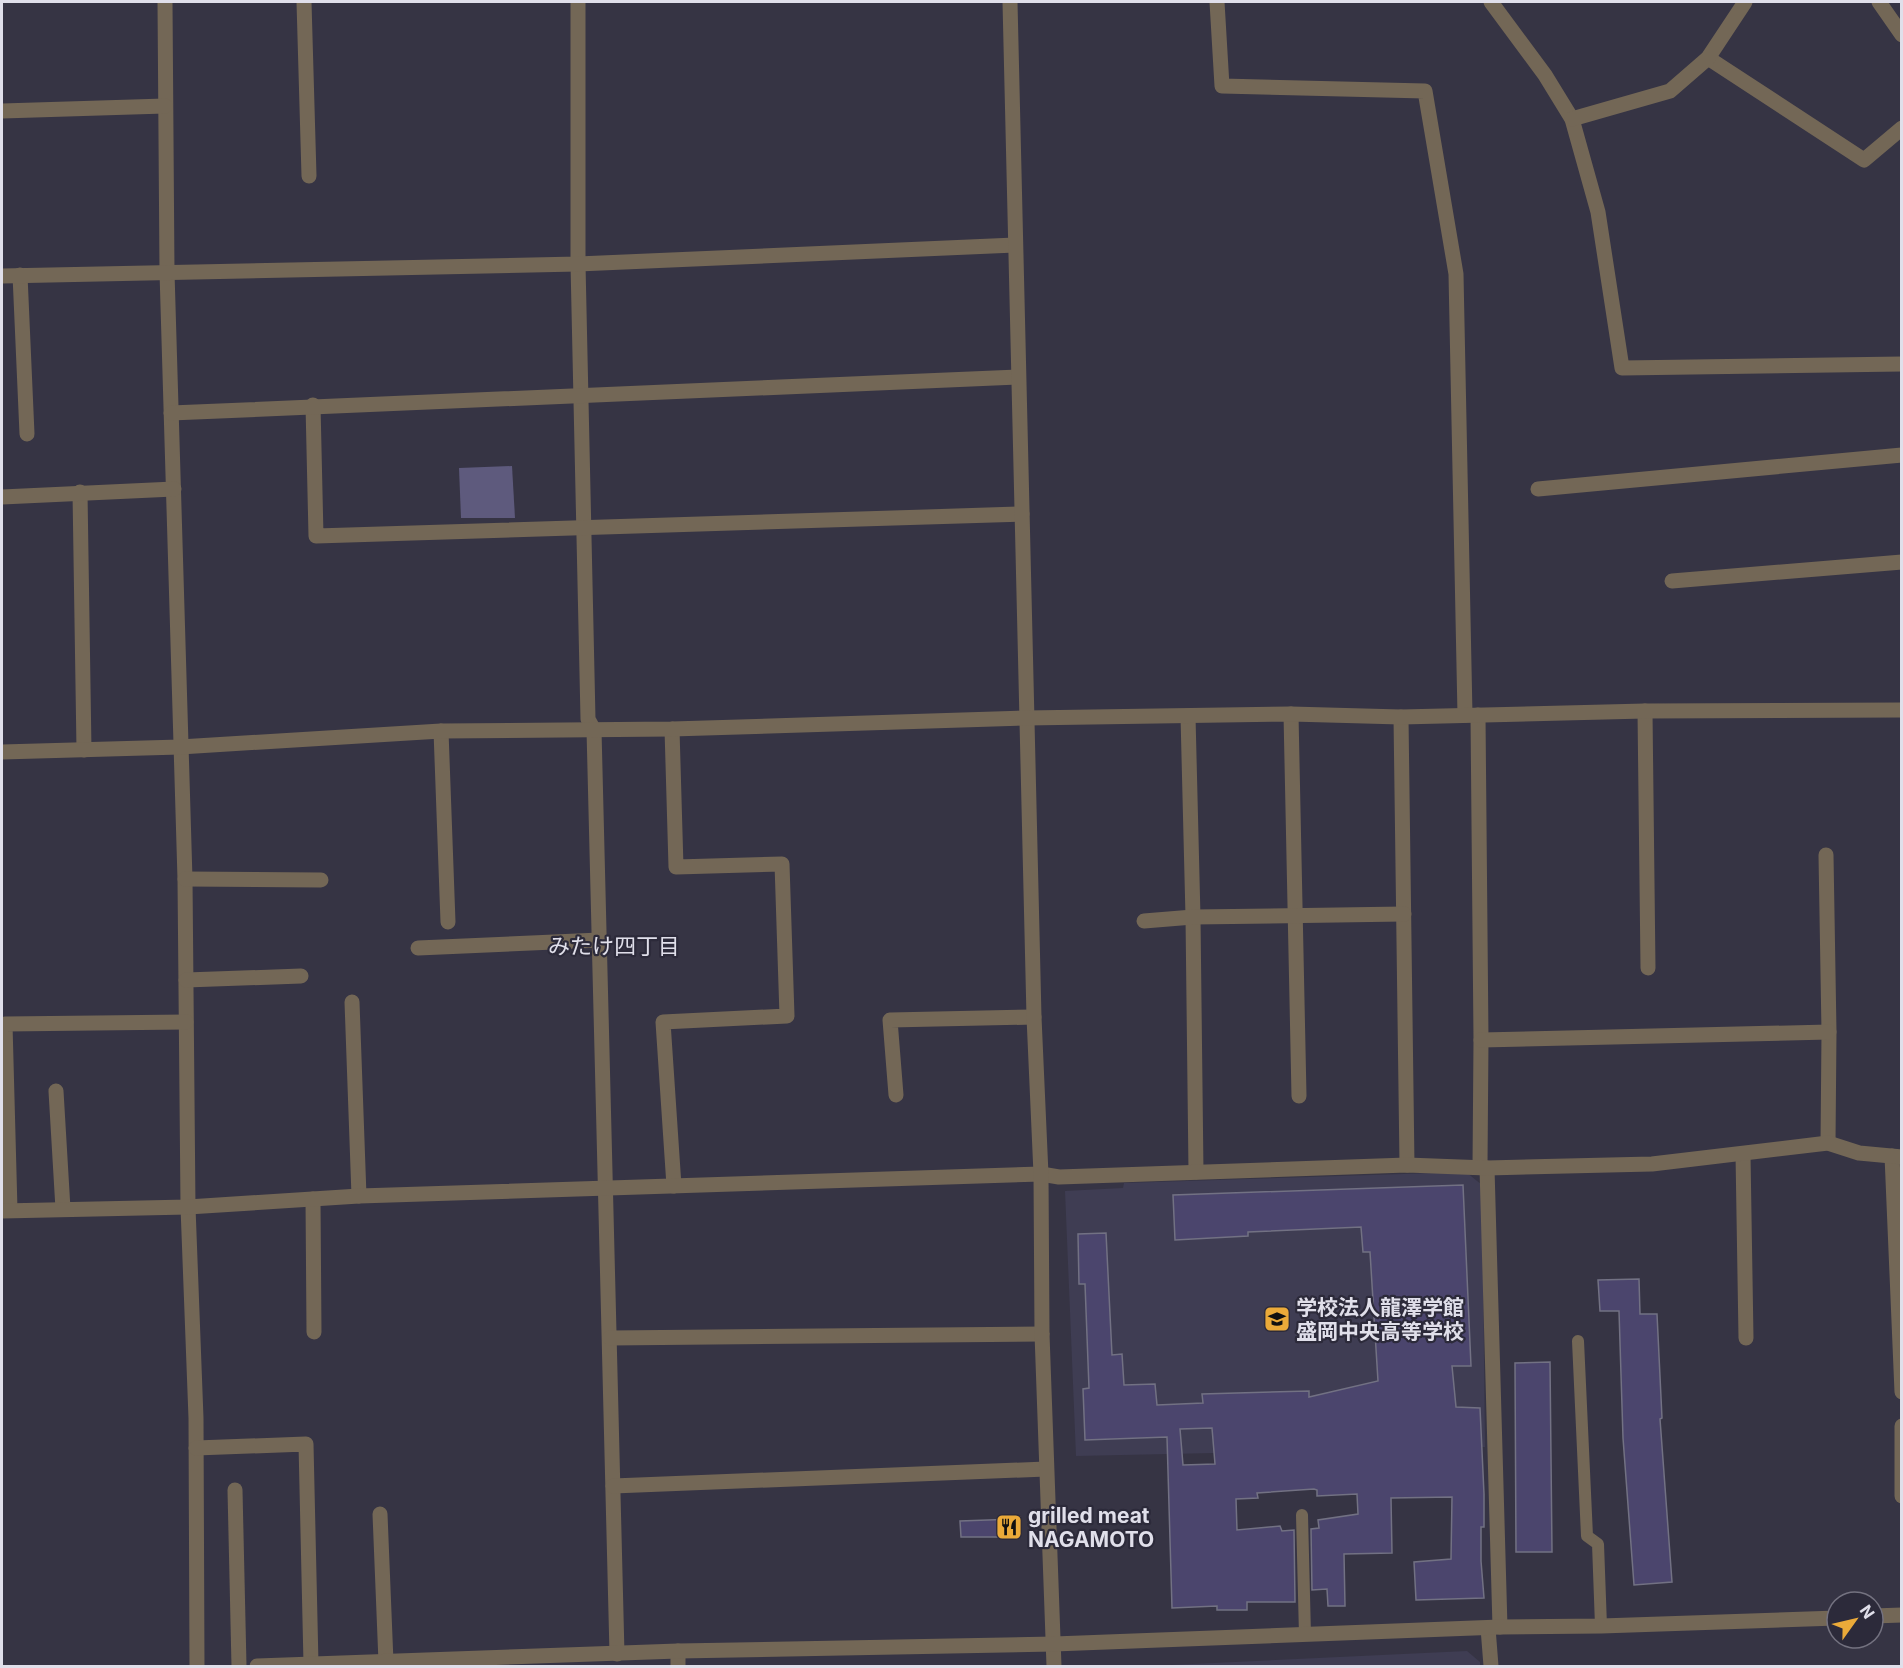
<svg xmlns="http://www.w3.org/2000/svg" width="1903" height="1668" viewBox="0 0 1903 1668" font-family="Inter,'Noto Sans JP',sans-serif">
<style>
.built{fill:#3f3d53}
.green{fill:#5e5a7d}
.building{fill:#4b456d;stroke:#727183;stroke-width:1.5;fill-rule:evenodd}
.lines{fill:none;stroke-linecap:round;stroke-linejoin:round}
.service{stroke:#736756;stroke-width:12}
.minor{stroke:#736756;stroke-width:15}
.tertiary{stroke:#736756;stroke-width:15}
.labels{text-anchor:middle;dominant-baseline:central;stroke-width:4.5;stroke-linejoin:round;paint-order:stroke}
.poi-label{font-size:21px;font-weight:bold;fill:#e0dfea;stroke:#2c2a3a;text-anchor:start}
.neighbourhood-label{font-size:22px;fill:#e0dfea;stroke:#2c2a3a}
</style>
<rect width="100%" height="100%" fill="#363444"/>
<g class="built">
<polygon points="1466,1172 1482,1185 1485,1447 1076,1456 1065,1191 1123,1188 1124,1183"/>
<polygon points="1467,1651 1480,1662 1480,1666 1150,1666"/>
</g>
<polygon class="green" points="512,466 515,518 461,518 459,468"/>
<g class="building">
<path d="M1463 1185 1471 1366H1452L1456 1407 1480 1408 1484 1494V1527H1481V1561L1484 1598 1416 1600 1414 1562 1451 1559 1452 1497 1391 1498 1392 1553 1344 1554 1345 1606H1328L1327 1589 1312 1590 1311 1529 1319 1528 1318 1520 1358 1514 1357 1494 1317 1496V1490L1314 1489 1257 1493 1258 1498 1236 1499 1237 1530 1280 1526 1282 1531 1294 1530 1295 1602H1247V1610H1217V1606L1172 1608 1167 1437 1085 1440 1083 1389 1089 1388 1085 1284H1079L1078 1234 1106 1233 1112 1355 1122 1354 1124 1385 1155 1384 1157 1405 1203 1403 1202 1394 1309 1391V1397L1378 1381 1370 1252H1363L1361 1227 1248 1232V1236L1175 1240 1173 1195ZM1212 1428 1215 1464 1183 1465 1180 1429Z"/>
<polygon points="1639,1279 1640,1314 1657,1314 1662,1418 1660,1419 1672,1582 1634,1585 1623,1438 1619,1311 1600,1311 1598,1280"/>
<polygon points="1550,1362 1552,1552 1516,1552 1515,1363"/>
<polygon points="1016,1519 1017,1537 961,1537 960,1521"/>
</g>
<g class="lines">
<g class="service">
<polyline points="1578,1341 1587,1536 1598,1544 1601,1626"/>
<polyline points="1302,1515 1305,1635"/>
</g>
<g class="minor">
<polyline points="165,2 167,272 185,879 188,1207 196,1418 197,1666"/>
<polyline points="304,2 309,176"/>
<polyline points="578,2 578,264 588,719 594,730 617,1654"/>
<polyline points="1217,2 1222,86 1425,91 1456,274 1465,715"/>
<polyline points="1491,2 1545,75 1572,119 1598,212 1622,368 1902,364"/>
<polyline points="1879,2 1902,35"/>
<polyline points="1708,58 1864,160 1902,128"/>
<polyline points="2,111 165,106"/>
<polyline points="1572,119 1670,91 1708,58 1745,2"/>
<polyline points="20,275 27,434"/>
<polyline points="2,276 578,264 1015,245"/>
<polyline points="313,405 316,536 1022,514"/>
<polyline points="171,413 1018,377"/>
<polyline points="1538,489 1902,455"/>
<polyline points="80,492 84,750"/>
<polyline points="2,497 174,489"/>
<polyline points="1672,581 1902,562"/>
<polyline points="1645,711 1648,968"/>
<polyline points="1291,714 1299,1096"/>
<polyline points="1478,715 1481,1040 1480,1166"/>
<polyline points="1188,716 1193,917 1196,1172"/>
<polyline points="1401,717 1407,1165"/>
<polyline points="672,729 676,867 782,864 787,1016 663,1022 674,1186"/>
<polyline points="441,731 448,922"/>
<polyline points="1826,855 1829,1032 1828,1143"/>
<polyline points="185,879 321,880"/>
<polyline points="1144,921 1193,917 1404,914"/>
<polyline points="418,948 600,940"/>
<polyline points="186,980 301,976"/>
<polyline points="352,1002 359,1196"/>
<polyline points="1481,1040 1829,1032"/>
<polyline points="56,1091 63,1209"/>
<polyline points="896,1095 890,1020 1034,1017"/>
<polyline points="1743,1154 1746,1338"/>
<polyline points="1892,1156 1902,1392"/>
<polyline points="1487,1168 1500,1627"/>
<polyline points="313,1199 314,1332"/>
<polyline points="10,1210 5,1024 186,1022"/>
<polyline points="2,1211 188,1207 359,1196 1041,1174 1059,1177 1407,1165 1487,1168 1652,1164 1828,1143 1859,1153 1902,1157"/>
<polyline points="610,1338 1042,1334"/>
<polyline points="1902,1426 1902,1496"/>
<polyline points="196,1448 306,1444 311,1664"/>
<polyline points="613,1486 1046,1469"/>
<polyline points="235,1490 239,1666"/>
<polyline points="380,1514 386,1662"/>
<polyline points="1488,1628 1491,1666"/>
</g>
<g class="tertiary">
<polyline points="1010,2 1034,1017 1041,1174 1042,1334 1054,1666"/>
<polyline points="2,752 180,747 441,731 672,729 1026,718 1291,714 1401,717 1645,711 1902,710"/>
<polyline points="1873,1616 1902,1615"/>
<polyline points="678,1651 678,1666"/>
<polyline points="257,1666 678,1651 1054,1644 1500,1627 1601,1626 1837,1618"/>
</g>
</g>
<defs>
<symbol id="school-square" viewBox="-11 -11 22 22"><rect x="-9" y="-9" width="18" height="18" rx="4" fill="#ebaa39" stroke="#2c2a3a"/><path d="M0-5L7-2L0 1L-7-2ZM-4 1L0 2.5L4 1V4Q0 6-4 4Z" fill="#111"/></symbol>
<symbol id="restaurant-square" viewBox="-11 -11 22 22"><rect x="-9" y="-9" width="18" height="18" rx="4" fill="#ebaa39" stroke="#2c2a3a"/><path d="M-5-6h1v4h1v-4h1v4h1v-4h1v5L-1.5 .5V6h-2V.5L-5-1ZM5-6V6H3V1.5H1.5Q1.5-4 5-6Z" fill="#111"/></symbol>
</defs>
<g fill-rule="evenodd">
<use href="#school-square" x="1262" y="1304" width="30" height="30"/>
<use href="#restaurant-square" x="994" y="1512" width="30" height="30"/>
</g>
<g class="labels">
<g class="poi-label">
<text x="1296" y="1307">学校法人龍澤学館<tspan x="1296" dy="24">盛岡中央高等学校</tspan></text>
<text x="1028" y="1515">grilled meat<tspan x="1028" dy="24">NAGAMOTO</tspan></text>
</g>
<g class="neighbourhood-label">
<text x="614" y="946">みたけ四丁目</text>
</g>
</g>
<rect width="1903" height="1668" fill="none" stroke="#e0dfea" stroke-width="6"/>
<g transform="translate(1855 1620) rotate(56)"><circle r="28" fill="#2c2a3a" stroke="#747280" stroke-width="1.5"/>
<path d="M0-4.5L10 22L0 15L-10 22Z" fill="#ebaa39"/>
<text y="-9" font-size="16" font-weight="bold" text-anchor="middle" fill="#e0dfea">N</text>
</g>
</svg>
